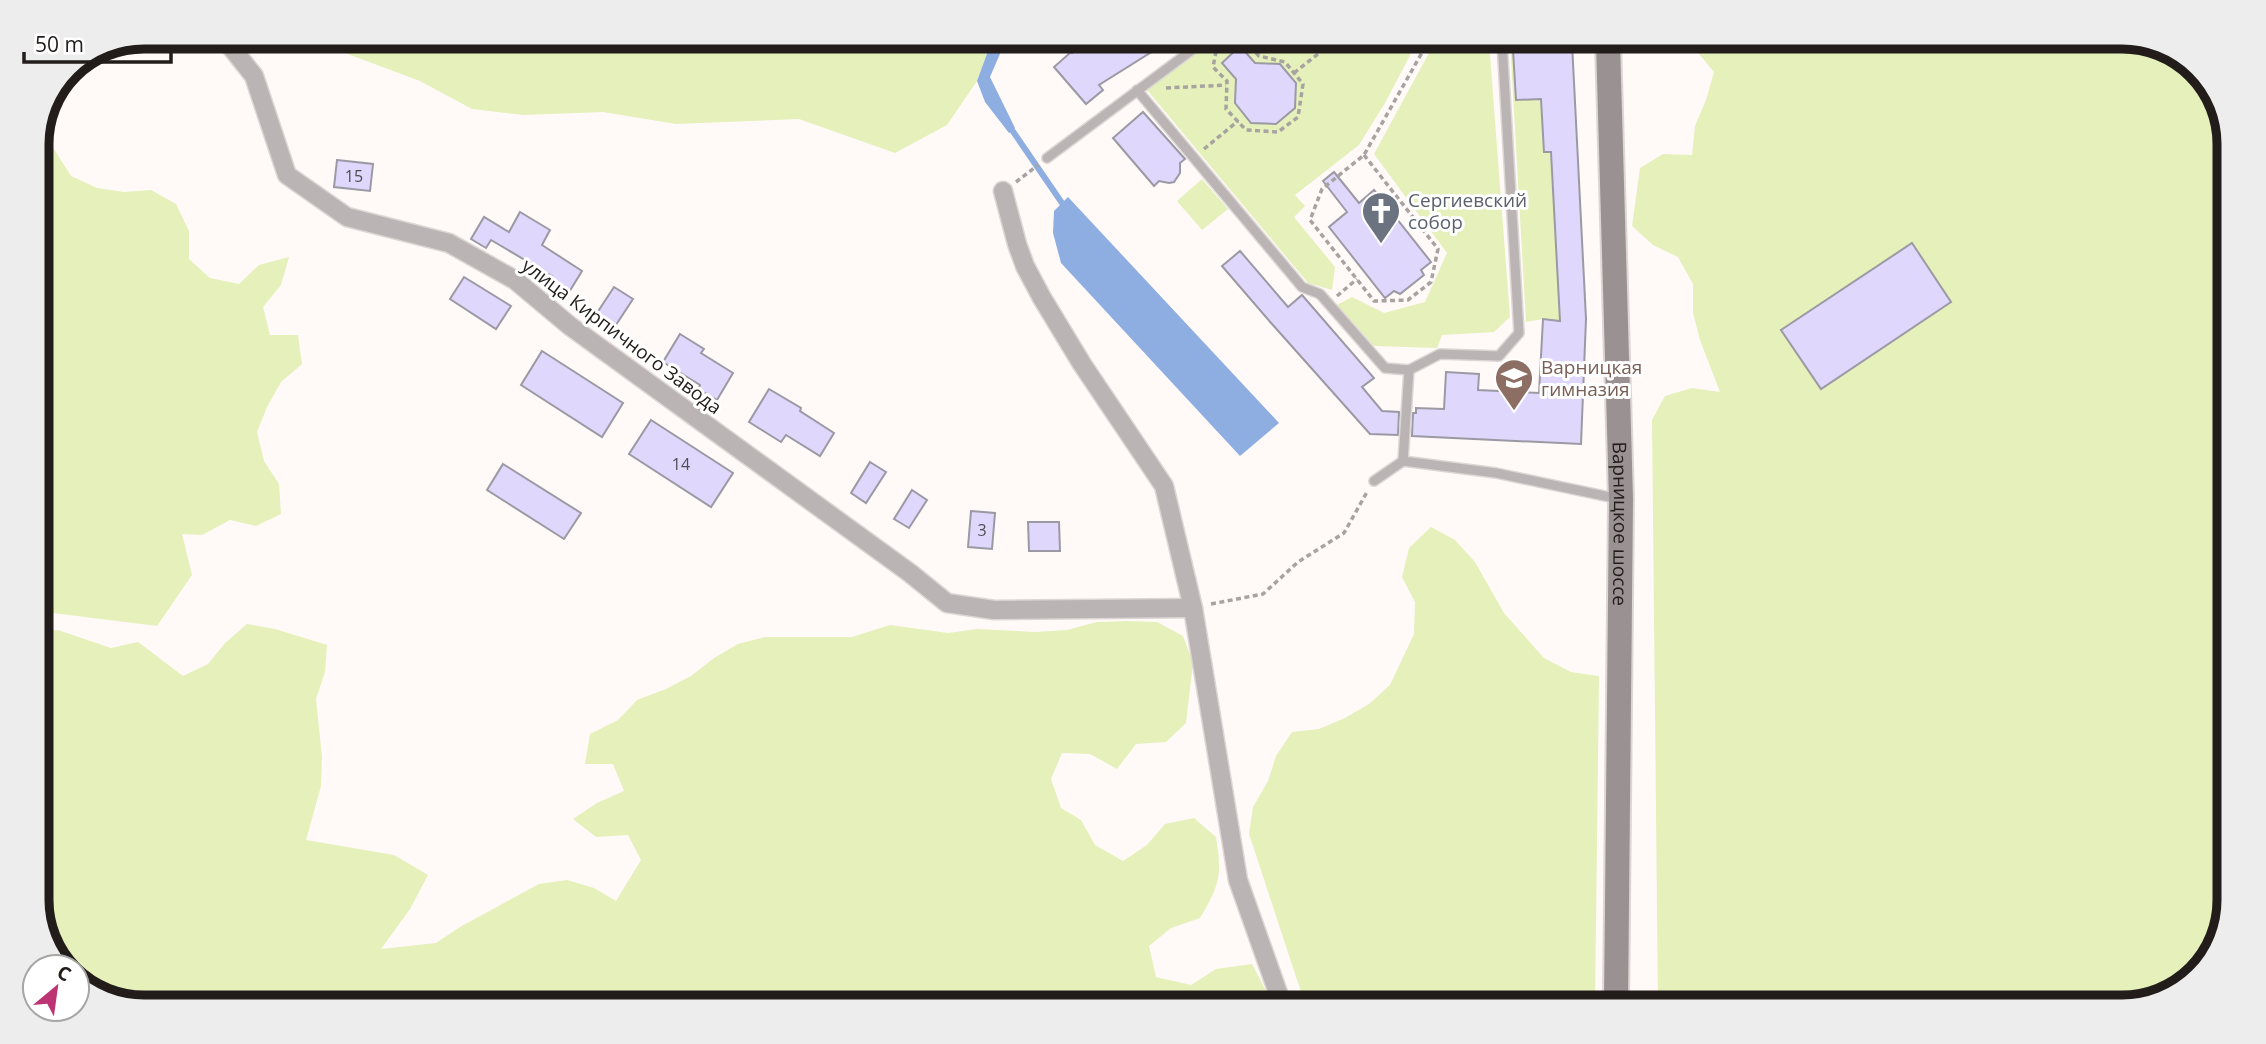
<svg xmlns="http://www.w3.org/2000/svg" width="2266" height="1044" viewBox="0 0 2266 1044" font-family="'Open Sans',sans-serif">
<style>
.green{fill:#e5f0bb}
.water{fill:#8eaee1}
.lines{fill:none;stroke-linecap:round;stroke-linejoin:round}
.stream{stroke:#8eaee1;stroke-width:6}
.building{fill:#e0d8fc;stroke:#9b99a4;stroke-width:2}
.lane-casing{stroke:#dcd7d4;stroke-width:12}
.street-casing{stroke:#dcd7d4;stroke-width:21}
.secondary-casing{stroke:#dcd7d4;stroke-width:28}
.path{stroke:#a8a3a0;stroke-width:3.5;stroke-dasharray:5 3.5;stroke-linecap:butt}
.lane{stroke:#bab4b5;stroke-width:9}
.street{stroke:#bab4b5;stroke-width:18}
.secondary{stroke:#9a9193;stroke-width:24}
.labels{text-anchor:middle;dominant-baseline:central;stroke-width:6;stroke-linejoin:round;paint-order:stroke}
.number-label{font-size:16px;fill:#524c53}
.worship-label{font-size:19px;fill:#5b616d;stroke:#fff;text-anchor:start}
.street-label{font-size:19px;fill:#221d1b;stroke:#fff}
.education-label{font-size:19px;fill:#785e54;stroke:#fff;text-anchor:start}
.rim{fill:none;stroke:#221d1b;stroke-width:9}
</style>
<rect width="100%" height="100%" fill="#fffaf7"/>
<g class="green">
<polygon points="302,37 992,40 977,81 947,125 895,153 799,119 676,124 603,112 524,115 472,109 420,81"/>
<polygon points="1211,41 1417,42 1385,103 1359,145 1295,195 1305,206 1294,217 1335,267 1332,290 1308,283 1147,90"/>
<polygon points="1435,42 1489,42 1510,317 1494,332 1442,335 1437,348 1374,346 1337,305 1352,297 1384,313 1425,302 1447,253 1374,154"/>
<polygon points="1510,42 1537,42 1537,49 1513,50 1516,99 1541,99 1544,152 1551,152 1560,321 1543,319 1526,322"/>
<polygon points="1690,43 1752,43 1768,51 1797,44 2164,45 2211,84 2229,137 2221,942 2182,989 2123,1007 1658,1005 1652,420 1665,396 1692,388 1720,392 1700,340 1693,313 1693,284 1678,257 1653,245 1632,226 1640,168 1663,154 1692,155 1695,126 1706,100 1714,72"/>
<polygon points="39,132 54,149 71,176 97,188 124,192 151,190 176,204 189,231 189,259 210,278 239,284 259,265 289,257 281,285 263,307 270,335 298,335 302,364 281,382 267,407 257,432 264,461 279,484 281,514 256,526 230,520 202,535 182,534 192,575 157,626 37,611 37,137"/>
<polygon points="1202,179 1228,209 1202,230 1177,201"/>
<polygon points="1431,527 1455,540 1475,562 1504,613 1544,658 1571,672 1599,676 1595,1005 1305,1004 1249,834 1253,807 1268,781 1276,756 1292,732 1319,729 1345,718 1369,704 1390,685 1414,634 1415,602 1402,577 1409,548"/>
<path d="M1128 621 1157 622 1183 636 1193 663 1186 723 1166 742 1136 744 1117 769 1090 754 1062 753 1051 779 1061 808 1081 820 1095 845 1123 861 1147 845 1165 824 1194 818 1216 837C1222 875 1220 885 1200 918L1171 928 1149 946 1156 977 1191 985 1216 969 1252 964 1266 991 1265 1004 102 999 77 979V967H61L59 965 37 908V632L58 630 111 648 138 642 183 676 208 664 225 643 247 624 275 629 327 645 325 672 316 699 322 757 321 786 306 840 394 855 428 875 410 909 381 949 436 943 460 927 539 884 567 880 594 888 616 901 641 860 628 835 596 837 573 819 597 803 624 791 613 764H585L590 734 618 720 637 700 666 689 691 676 714 658 738 644 765 637H852L890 625 948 633 977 629 1035 632 1067 630 1097 622Z"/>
</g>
<g class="water">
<polygon points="992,40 1006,40 990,77 1015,128 1009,133 985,102 977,81"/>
<polygon points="1068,197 1279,423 1240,456 1061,263 1053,233 1054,211"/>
</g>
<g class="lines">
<polyline class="stream" points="1012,130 1062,203"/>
</g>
<g class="building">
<polygon points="1093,41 1169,41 1099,85 1103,90 1086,104 1054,67 1071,52 1072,53"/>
<polygon points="1537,42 1572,43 1586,319 1581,444 1412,436 1413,413 1416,413 1416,408 1444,409 1446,372 1479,374 1478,390 1539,393 1543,319 1560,321 1551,152 1544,152 1541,99 1516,100 1513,50 1537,49"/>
<polygon points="1240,46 1255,63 1280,64 1296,83 1295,108 1276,124 1251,123 1235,103 1236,79 1222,63"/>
<polygon points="1143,112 1185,159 1180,163 1180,173 1174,182 1169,183 1159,181 1154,186 1113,138"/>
<polygon points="337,160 373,164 370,191 334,187"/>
<polygon points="1334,172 1359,203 1374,190 1431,262 1421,270 1424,275 1400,294 1394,291 1385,298 1329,227 1347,212 1323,181"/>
<polygon points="520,212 550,230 542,245 582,271 566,297 547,284 552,276 491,240 486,248 471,239 484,217 509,232"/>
<polygon points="1912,243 1951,302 1821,389 1781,330"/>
<polygon points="1240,251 1288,307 1302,295 1374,378 1362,387 1382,411 1399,412 1398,435 1370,434 1272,324 1222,266"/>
<polygon points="464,277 511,306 496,329 450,299"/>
<polygon points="614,287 633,299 612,331 593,319"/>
<polygon points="680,334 704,349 701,353 733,373 717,400 698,389 700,385 663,362"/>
<polygon points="542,351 623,403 602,437 521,385"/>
<polygon points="769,389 801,408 800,411 834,433 820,456 786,435 781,442 749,422"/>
<polygon points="651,420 733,473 711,507 629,454"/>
<polygon points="870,462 886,472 866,503 851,493"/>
<polygon points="503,464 581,513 564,539 487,490"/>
<polygon points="912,490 927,500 909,528 894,519"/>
<polygon points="971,511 995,513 992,549 968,547"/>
<polygon points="1028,522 1059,522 1060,551 1029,551"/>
</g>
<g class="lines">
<defs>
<g id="lane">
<polyline points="1137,90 1302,287 1320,294 1385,368 1409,370 1403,461"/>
<polyline points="1047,158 1204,41"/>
<polyline points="1409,370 1440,354 1499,356 1519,333 1502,42"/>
<polyline points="1374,481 1403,461 1496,473 1619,499"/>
</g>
<g id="street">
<polyline points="223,37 254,76 287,175 347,217 449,243 515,280 570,326 910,573 947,603 994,610 1193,608"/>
<polyline points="1003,191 1017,244 1025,266 1042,298 1082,364 1164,486 1193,608 1238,880 1282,1004"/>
</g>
<g id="secondary">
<path id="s1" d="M1608 43 1621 499 1616 1005"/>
</g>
</defs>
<use href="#lane" class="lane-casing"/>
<use href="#street" class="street-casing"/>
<use href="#secondary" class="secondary-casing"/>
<g class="path">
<polyline points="1230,41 1216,52 1213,67 1227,81 1226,109 1246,130 1278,132 1298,117 1303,84 1285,62 1259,56 1249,46 1239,41"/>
<polyline points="1294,73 1333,42"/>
<polyline points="1166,88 1226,85"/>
<polyline points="1204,149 1238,121"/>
<polyline points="1364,155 1438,249 1431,282 1408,300 1374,301 1310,220 1322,189 1364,155 1428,42"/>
<polyline points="1016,182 1038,165"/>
<polyline points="1337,296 1357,279"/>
<polyline points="1503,369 1509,392"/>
<polyline points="1211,604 1263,594 1298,562 1344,533 1367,492"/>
</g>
<use href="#lane" class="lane"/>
<use href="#street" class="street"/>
<use href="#secondary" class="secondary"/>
</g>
<defs>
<symbol id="church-pin" viewBox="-11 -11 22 30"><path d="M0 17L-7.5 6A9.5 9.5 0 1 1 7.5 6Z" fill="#6b7280" stroke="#fff"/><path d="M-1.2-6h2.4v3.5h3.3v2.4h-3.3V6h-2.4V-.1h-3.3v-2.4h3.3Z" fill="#fff"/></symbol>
<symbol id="school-pin" viewBox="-11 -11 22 30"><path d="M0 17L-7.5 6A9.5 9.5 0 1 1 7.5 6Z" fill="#8d6e63" stroke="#fff"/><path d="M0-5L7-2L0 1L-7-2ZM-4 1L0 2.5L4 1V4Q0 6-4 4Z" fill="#fff"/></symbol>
</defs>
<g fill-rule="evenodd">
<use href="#church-pin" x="1359" y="189" width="44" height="60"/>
<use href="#school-pin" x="1492" y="356" width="44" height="60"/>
</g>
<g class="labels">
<g class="number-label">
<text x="354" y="176">15</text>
<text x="681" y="464">14</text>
<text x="982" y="530">3</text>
</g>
<g class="worship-label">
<text x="1408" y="200">Сергиевский<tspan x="1408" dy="22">собор</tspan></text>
</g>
<g class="street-label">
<text transform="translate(622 336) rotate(37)">улица Кирпичного Завода</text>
<text stroke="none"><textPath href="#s1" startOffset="481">Варницкое шоссе</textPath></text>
</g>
<g class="education-label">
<text x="1541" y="367">Варницкая<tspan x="1541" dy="22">гимназия</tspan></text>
</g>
</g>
<path d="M0 0H2266V1044H0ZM144 49H2122A95 95 0 0 1 2217 144V900A95 95 0 0 1 2122 995H144A95 95 0 0 1 49 900V144A95 95 0 0 1 144 49Z" fill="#ededed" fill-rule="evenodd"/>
<path class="rim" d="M144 49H2122A95 95 0 0 1 2217 144V900A95 95 0 0 1 2122 995H144A95 95 0 0 1 49 900V144A95 95 0 0 1 144 49Z"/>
<g transform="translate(56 988) rotate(29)"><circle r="33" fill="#ffffff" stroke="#a7a5a4" stroke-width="2"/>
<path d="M0-5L12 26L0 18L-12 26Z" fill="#bc3473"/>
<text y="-10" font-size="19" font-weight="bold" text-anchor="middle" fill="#221d1b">С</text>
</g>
<path d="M24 52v10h147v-10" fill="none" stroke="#221d1b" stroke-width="3.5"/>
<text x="35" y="52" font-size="21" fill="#221d1b" stroke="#ffffff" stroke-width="5" paint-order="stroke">50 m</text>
</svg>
